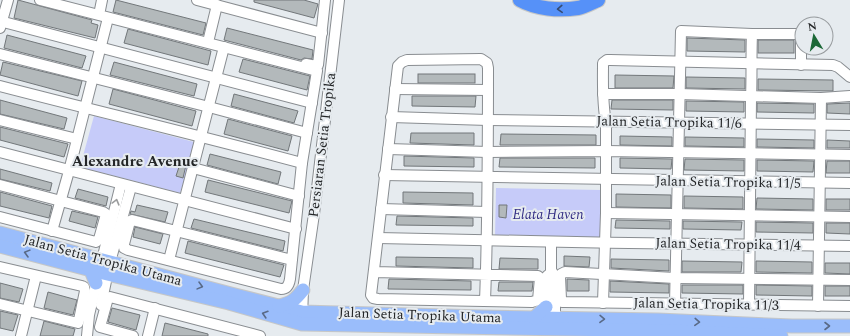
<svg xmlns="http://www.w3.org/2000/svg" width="850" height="336" viewBox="0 0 850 336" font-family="Spectral,serif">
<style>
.green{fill:#c6cbf9}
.building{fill:#b3b9bb;stroke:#72777a}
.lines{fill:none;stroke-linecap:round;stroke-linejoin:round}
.minor-casing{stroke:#898d91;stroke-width:12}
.major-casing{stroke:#c6c7c7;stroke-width:15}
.highway-casing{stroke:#c6c7c7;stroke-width:16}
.minor{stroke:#fff;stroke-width:10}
.major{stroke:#9abdfb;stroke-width:13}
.highway{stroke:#5691f8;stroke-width:14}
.oneway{stroke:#364b71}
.oneway2{stroke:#9c9d9e}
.oneway3{stroke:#596a87}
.labels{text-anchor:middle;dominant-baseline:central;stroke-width:4;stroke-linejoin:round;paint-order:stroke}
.street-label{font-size:14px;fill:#242628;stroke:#e6ebef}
.park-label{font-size:14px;font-style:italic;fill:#332e84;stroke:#e6ebef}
.neighbourhood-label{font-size:15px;font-weight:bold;fill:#242628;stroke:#e6ebef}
</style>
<rect width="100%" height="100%" fill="#e6ebef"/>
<g class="green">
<polygon points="94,116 194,142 190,161 180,193 80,167"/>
<polygon points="496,188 601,190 600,240 495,238"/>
</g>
<g class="building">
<polygon points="18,0 92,20 91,23 98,25 95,38 14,18"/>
<polygon points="116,0 206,23 203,35 113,12"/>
<polygon points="254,0 304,0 318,4 314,18 254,2"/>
<polygon points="227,28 313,50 312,59 304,58 301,60 224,40"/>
<polygon points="128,29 211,51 208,65 124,43"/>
<polygon points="7,35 86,56 82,68 4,48"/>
<polygon points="687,38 745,40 745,52 687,51"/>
<rect x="758" y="40" width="36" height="13"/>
<polygon points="243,59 310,76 307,90 239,72"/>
<polygon points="3,62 82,81 78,96 0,75"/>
<polygon points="114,62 197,84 194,96 110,75"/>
<rect x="418" y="74" width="57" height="9"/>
<polygon points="615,75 674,76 673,88 615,88"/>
<polygon points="686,77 745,78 745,89 686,88"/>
<polygon points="758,79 833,80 833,91 758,90"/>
<polygon points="113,89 196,111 192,126 109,104"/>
<polygon points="234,94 298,111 294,123 231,106"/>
<polygon points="412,96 476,96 475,107 412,106"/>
<polygon points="0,100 67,118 64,129 0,114"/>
<polygon points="612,100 673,100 673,110 611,109"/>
<polygon points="686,101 744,102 744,112 686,111"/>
<polygon points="757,103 814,104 814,113 757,112"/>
<polygon points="850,103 850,114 827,113 827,104"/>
<polygon points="228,119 292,136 288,151 224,134"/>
<polygon points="0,127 68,144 64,157 0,140"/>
<polygon points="411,133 474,133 474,145 410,143"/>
<polygon points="501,134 596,135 596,145 500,145"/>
<polygon points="620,136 672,137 672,146 620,145"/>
<polygon points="685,137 744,138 744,147 685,146"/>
<polygon points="757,139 814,140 814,148 757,147"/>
<polygon points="827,140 850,141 850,148 827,148"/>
<polygon points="210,154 281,172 278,184 207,165"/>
<polygon points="404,156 474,158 474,167 404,166"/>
<polygon points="500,158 595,158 595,168 499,167"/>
<polygon points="620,158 672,159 671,169 620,168"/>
<polygon points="685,159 744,160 744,171 684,170"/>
<polygon points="757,160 814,161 813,172 757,171"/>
<polygon points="827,161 850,161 850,173 826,173"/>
<polygon points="180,164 186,165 183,178 176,176"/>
<polygon points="0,169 52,183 50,191 0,179"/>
<polygon points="208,180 292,201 289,213 205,192"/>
<polygon points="78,189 108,197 106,206 75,198"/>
<polygon points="0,192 52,206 49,218 0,206"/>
<polygon points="403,192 473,193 473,205 403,203"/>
<polygon points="616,194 671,195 671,208 616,207"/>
<polygon points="684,196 743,197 743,209 684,208"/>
<polygon points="757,198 813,199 813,210 756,209"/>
<rect x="826" y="199" width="24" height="11"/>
<polygon points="137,205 168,212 165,222 130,214 131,211 135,212"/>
<polygon points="499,205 507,205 506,218 499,217"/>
<polygon points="72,211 98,217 95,228 69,221"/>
<polygon points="397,216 473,218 473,226 396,225"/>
<polygon points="194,219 285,241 283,251 191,228"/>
<polygon points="616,220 670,221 670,229 615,228"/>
<polygon points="683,221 742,222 741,230 683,229"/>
<polygon points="756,222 813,223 813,233 756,232"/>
<polygon points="826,223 850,223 850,234 826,233"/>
<polygon points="135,227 163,234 160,244 133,237"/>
<polygon points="188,241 284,265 280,277 185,253"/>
<polygon points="564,256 590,257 589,267 564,266"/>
<polygon points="396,257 473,258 473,268 396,266"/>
<polygon points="500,258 538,259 538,269 499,269"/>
<polygon points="611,259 669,260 669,271 611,268"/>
<polygon points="682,261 742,262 741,272 682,272"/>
<polygon points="756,261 812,262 812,273 756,272"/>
<polygon points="825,263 850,263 850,274 825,273"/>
<polygon points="389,279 471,281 471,290 388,289"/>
<polygon points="567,279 589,280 589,291 567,291"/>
<polygon points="610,281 669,284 669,293 610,292"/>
<polygon points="499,282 533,282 532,291 498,291"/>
<polygon points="0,283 23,289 19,302 0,298"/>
<polygon points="682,285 743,285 743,294 682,293"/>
<polygon points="756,285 812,286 812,296 756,295"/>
<rect x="825" y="286" width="25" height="10"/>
<polygon points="48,292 77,300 73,315 44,308"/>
<polygon points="112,308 140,315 136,330 108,322"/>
<polygon points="0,311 18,315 13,331 0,328"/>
<polygon points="44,321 75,329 73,336 40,336"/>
<polygon points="165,323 208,334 208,336 162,336"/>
</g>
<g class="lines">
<defs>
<g id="minor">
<path d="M40 0 317 71 302 163 290 279C289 285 287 289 281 289L128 250 124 248V244L130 221 132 220 292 260"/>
<polyline points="197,0 322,33"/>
<polyline points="100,10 102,0"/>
<polyline points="0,21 312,103"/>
<polyline points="0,28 8,0"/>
<polyline points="209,38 217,5"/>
<polyline points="0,54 209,107 307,133"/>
<polyline points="306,64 316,66 318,65 325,0"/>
<path d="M0 86C100 112 202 136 302 163"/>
<polyline points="395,89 488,90"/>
<polyline points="603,94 679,94 821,98 850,96"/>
<polyline points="391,117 488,120 850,125"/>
<polyline points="0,120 77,139"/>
<polyline points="388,149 488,152 606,151 850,155"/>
<polyline points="0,152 296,229"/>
<polyline points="193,168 299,196"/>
<polyline points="384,175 850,183"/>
<polyline points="0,185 103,212 106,214 99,239 96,242 0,217"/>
<polyline points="381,209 487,212"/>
<polyline points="606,213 850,217"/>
<polyline points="52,231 69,171 108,18"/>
<path d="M378 238C535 242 693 244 850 246"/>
<polyline points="551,242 551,270 555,277 555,325"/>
<polyline points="169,260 224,47"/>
<polyline points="0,267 82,286 84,287 85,291 79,320 78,323 0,304"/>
<path d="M374 272 538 276 540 278 538 300 532 302 378 299 373 298 371 295 398 66 402 62 407 60 481 59 487 63 488 68C488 146 488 223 485 301"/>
<polyline points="850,280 675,278 565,272 561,274 560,277 561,299 562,302 565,302 850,306"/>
<path d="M603 303 606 213V122C602 103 603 82 603 63L607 60H610L833 65 838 67 850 77"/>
<polyline points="675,304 681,31 752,34 798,34 801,38 801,65"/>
<polyline points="101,305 110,262 131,187"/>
<path d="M749 305C750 236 750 167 751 98 752 76 751 55 752 34"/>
<polyline points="818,306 821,98"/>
<polyline points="546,314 546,277 548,275"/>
<polyline points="302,318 303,290 314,214 339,0"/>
<polyline points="21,336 36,276"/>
<polyline points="87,336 89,315 99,272 121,184"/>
<polyline points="133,336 100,327 108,298 110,297 260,336"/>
<polyline points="148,336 155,308"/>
</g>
<g id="major">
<polyline points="0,233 231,294 302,312 483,317 658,320 792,326 850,326"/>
<polyline points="0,246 99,272 229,303 302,324 673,331 781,336"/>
<polyline points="89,268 92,273 96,283"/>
<path d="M279 306C292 303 295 300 303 290"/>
<polyline points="534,318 546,307"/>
</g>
<path id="highway" d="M520 0C536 9 559 11 578 8 584 7 591 3 598 0"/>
</defs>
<use href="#minor" class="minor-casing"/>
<use href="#major" class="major-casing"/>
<use href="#highway" class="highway-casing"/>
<use href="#minor" class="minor"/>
<use href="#major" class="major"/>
<use href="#highway" class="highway"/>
</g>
<defs><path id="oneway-chevron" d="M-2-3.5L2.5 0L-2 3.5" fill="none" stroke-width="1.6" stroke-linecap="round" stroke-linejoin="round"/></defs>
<use class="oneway" href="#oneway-chevron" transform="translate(560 9) rotate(177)"/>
<use class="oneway2" href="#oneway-chevron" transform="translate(116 202) rotate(-75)"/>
<g class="oneway3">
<use href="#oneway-chevron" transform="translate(27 253) rotate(-165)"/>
<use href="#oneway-chevron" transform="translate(200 286) rotate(15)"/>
<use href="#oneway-chevron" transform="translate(265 314) rotate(-163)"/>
<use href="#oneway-chevron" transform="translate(602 319) rotate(1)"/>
<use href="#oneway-chevron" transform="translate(697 322) rotate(3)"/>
<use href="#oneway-chevron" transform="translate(827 326)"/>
</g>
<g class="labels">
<g class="street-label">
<text transform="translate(669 122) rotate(1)">Jalan Setia Tropika 11/6</text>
<text transform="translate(322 145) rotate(-83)">Persiaran Setia Tropika</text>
<text transform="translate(728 182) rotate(1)">Jalan Setia Tropika 11/5</text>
<text transform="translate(728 244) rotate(1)">Jalan Setia Tropika 11/4</text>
<text transform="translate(103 260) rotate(15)">Jalan Setia Tropika Utama</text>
<text transform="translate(706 304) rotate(1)">Jalan Setia Tropika 11/3</text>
<text transform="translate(420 315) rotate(2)">Jalan Setia Tropika Utama</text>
</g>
<g class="park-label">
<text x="548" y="214">Elata Haven</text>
</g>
<g class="neighbourhood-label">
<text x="135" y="161">Alexandre Avenue</text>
</g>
</g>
<g transform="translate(814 36) rotate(350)"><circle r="19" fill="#e6ebef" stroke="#989c9f"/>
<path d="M0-3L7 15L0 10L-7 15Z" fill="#1c6837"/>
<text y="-6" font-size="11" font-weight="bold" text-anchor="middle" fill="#242628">N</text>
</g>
</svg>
